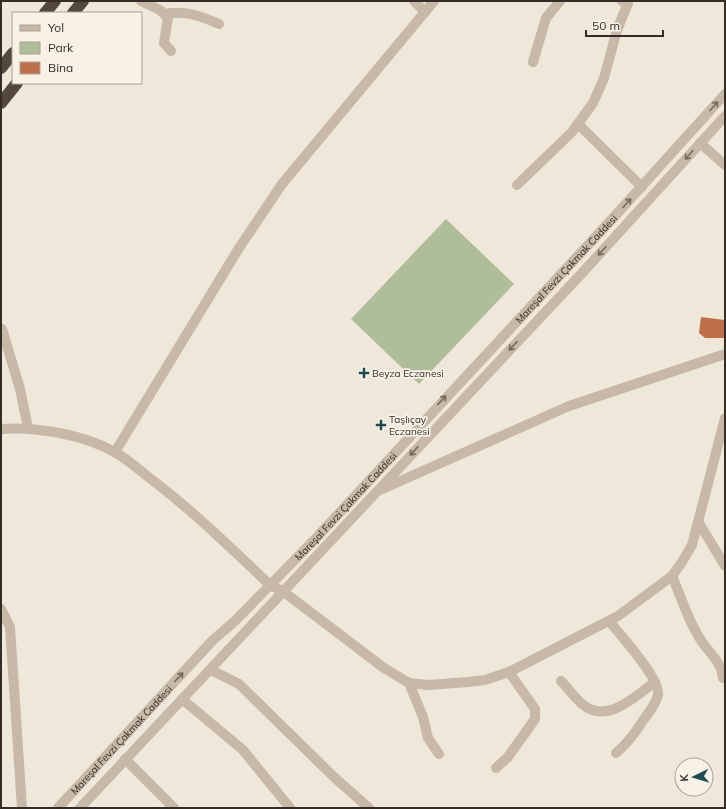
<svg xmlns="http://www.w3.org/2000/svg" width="726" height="809" viewBox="0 0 726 809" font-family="Mulish,sans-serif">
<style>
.green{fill:#afbd9b}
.building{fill:#be704a}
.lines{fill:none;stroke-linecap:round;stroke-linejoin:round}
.minor{stroke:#c7b8a7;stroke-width:10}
.highway{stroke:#54473e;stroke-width:12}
.oneway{stroke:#766b61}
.poi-dot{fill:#1f4a52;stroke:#f8f1e6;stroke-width:1.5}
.labels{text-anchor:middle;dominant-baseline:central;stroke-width:3.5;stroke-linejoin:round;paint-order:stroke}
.street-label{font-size:10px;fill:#332c27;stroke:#f8f1e6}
.poi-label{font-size:10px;fill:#332c27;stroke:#f8f1e6;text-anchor:start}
</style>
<rect width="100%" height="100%" fill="#efe7da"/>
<polygon class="green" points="446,219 514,284 419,384 351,319"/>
<polygon class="building" points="701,317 725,320 724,338 705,338 699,333"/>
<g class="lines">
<g class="minor">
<polyline points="141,1 160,10 168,18 164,43 171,51"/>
<polyline points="414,1 425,12"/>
<path d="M165 14C185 10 201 16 219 24"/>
<polyline points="533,62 546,18 560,1"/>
<polyline points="578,124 642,187"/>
<polyline points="700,143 725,165"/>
<polyline points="517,185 572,132 593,103 604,78 617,30 628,3 622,1"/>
<polyline points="2,329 20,389 28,428"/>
<path d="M1 429C35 426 86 435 116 453 127 459 137 468 147 476 191 509 230 547 270 585L284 592 384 668 409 683 428 685 468 682 485 680 509 672 618 616 672 576 682 562 692 545 725 418"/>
<polyline points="115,452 239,248 282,184 434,1"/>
<polyline points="380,490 569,406 725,354"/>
<polyline points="699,523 725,566"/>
<path d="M672 576C682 599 690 626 705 646 713 656 722 665 723 678"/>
<polyline points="1,609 10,627 22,808"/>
<path d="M609 621C620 634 661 680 658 695 656 704 649 712 644 719 636 732 628 743 616 753"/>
<polyline points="211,670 239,684 335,778 369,808"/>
<path d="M561 681C568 688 574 697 582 704 607 725 634 697 655 682"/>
<polyline points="409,683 423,717 428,738 439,754"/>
<polyline points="182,699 243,750 290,808"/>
<polyline points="125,759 174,808"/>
<polyline points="496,768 508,757 535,719 535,709 509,672"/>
<path id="s1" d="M58 808 213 640 235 621 317 537 614 217 725 94"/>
<polyline points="80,808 584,271 725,116"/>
</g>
<g class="highway">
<polyline points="45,13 55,1"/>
<polyline points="73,13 83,1"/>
<polyline points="1,68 13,53"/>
<polyline points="1,103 17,83"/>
</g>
</g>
<defs><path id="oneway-shaft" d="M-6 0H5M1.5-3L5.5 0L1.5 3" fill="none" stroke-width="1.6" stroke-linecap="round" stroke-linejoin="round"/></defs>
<g class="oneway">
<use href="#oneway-shaft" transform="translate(714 106) rotate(-48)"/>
<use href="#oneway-shaft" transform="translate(689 155) rotate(132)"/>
<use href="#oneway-shaft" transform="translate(627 203) rotate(-48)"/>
<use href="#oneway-shaft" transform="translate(602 251) rotate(132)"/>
<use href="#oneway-shaft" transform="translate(513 346) rotate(133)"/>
<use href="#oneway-shaft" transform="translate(442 400) rotate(-47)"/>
<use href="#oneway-shaft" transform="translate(414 451) rotate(133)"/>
<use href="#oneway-shaft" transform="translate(179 677) rotate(-47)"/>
</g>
<g class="poi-dot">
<path d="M362 367h4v4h4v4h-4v4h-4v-4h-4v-4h4z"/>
<path d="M379 419h4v4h4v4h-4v4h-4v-4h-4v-4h4z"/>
</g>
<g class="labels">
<g class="street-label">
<text stroke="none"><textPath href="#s1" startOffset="741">Mareşal Fevzi Çakmak Caddesi</textPath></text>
<text stroke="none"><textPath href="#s1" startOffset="417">Mareşal Fevzi Çakmak Caddesi</textPath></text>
<text stroke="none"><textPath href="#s1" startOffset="93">Mareşal Fevzi Çakmak Caddesi</textPath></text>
</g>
<g class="poi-label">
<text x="372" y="373">Beyza Eczanesi</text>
<text x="389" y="419">Taşlıçay<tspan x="389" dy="12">Eczanesi</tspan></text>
</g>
</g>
<rect width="726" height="809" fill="none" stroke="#332c27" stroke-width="4"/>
<rect x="12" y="12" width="130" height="72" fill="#f8f1e6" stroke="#a9a29a"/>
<rect x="20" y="25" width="20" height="6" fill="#c7b8a7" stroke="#a9a29a"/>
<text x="48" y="32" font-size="12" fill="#332c27">Yol</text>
<rect x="20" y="42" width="20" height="12" fill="#afbd9b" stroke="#a9a29a"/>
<text x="48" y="52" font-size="12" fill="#332c27">Park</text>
<rect x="20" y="62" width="20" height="12" fill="#be704a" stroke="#a9a29a"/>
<text x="48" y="72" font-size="12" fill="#332c27">Bina</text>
<g transform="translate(694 777) rotate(265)"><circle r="19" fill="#f8f1e6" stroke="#a9a29a"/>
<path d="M0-3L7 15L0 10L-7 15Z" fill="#1f4a52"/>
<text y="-6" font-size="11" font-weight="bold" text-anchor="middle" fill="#332c27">K</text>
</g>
<path d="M586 30v6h77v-6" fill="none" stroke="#332c27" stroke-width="2"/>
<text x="592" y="30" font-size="12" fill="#332c27" stroke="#f8f1e6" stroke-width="3" paint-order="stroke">50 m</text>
</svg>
